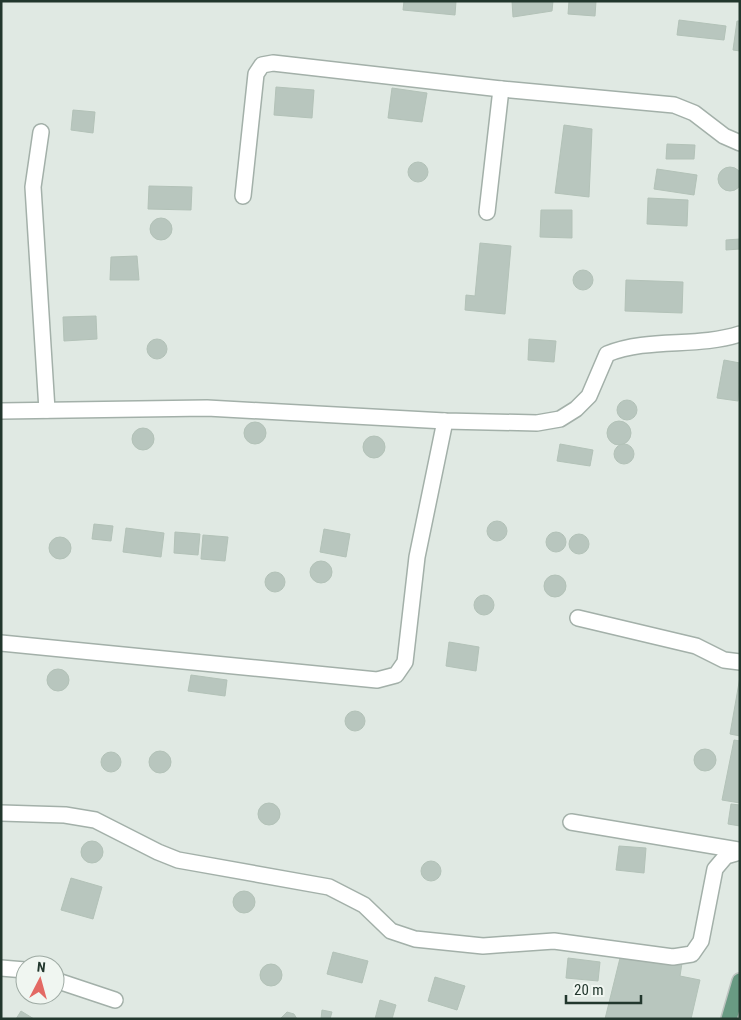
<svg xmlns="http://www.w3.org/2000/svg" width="741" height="1020" viewBox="0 0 741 1020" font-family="'Roboto Condensed',sans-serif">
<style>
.building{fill:#b8c6be;stroke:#b3c2b8}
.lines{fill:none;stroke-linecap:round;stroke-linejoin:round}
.minor-casing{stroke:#a3b0a9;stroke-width:18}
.major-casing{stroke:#bdc3c0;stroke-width:18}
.minor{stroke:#fff;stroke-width:15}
.major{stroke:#699a83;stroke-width:15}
</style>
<rect width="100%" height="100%" fill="#e0e9e3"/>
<g class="building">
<polygon points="404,1 456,1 455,15 403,10"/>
<polygon points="512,1 553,1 552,11 513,17"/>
<polygon points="569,1 596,1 595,16 568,14"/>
<polygon points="679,20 726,26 724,40 677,35"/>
<polygon points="737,21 740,21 740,51 733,50"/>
<polygon points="276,87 314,90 312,118 274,115"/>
<polygon points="392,88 427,93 422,122 388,118"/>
<polygon points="73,110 95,112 93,133 71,130"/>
<polygon points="564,125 592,129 589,197 555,193"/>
<polygon points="667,144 695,145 694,159 666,159"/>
<circle cx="418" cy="172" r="10"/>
<circle cx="730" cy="179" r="12"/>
<polygon points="657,169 697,175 694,195 654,189"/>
<polygon points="149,186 192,187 191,210 148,209"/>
<polygon points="648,198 688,200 687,226 647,224"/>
<polygon points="541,210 572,210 572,238 540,237"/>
<circle cx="161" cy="229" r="11"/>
<polygon points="740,239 740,249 726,250 726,240"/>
<polygon points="480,243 511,246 505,314 465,310 466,295 475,296"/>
<polygon points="137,256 139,280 110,280 111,257"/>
<circle cx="583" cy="280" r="10"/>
<polygon points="626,280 683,282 682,313 625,311"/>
<polygon points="96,316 97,339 64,341 63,317"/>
<polygon points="529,339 556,341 554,362 528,360"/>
<circle cx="157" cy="349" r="10"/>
<polygon points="724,360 740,363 738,401 717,398"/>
<circle cx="627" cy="410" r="10"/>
<circle cx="619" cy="433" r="12"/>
<circle cx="255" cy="433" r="11"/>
<circle cx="143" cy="439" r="11"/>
<circle cx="374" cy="447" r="11"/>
<polygon points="560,444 593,450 590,466 557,461"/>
<circle cx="624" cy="454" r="10"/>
<circle cx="497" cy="531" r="10"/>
<polygon points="94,524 113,526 111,541 92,539"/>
<polygon points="126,528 164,533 161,557 123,552"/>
<polygon points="324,529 350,534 346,557 320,552"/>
<polygon points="175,532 200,534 198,555 174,553"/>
<circle cx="556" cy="542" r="10"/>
<circle cx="579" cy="544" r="10"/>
<polygon points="203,535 228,537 225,561 201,559"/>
<circle cx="60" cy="548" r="11"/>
<circle cx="321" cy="572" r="11"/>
<circle cx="275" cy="582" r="10"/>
<circle cx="555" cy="586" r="11"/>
<circle cx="484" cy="605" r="10"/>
<polygon points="449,642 479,647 476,671 446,666"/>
<circle cx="58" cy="680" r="11"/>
<polygon points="191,675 227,680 225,696 188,691"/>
<polygon points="740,677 740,736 730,734"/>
<circle cx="355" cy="721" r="10"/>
<polygon points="734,740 740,741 740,803 722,800"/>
<circle cx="705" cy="760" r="11"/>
<circle cx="160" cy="762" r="11"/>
<circle cx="111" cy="762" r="10"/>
<circle cx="269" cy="814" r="11"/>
<polygon points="731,804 740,805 740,826 728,824"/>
<circle cx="92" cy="852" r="11"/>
<polygon points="619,846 646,848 644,873 616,870"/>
<circle cx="431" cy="871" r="10"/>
<polygon points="71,878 102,887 93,919 61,910"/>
<circle cx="244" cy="902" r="11"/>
<polygon points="333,952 368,961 362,983 327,974"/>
<polygon points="621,954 682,963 680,976 700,980 691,1019 605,1019"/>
<polygon points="568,958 600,962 598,981 566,978"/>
<circle cx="271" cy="975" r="11"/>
<polygon points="435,977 465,986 457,1010 428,1001"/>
<polygon points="380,1000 396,1005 392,1019 375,1019"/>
<polygon points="322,1010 332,1012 330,1019 321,1019"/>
<polygon points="21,1011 34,1019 16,1019"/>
<polygon points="287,1012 294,1014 297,1019 280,1019"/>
</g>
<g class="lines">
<defs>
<g id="minor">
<polyline points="41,132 33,187 47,410"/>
<polyline points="243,196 256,74 262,65 273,63 501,89 674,105 694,113 724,136 740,143"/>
<polyline points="487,212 501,89"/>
<path d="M1 411 207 408 445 421 537 423 560 419 576 409 589 396 607 354C649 337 697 348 740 334"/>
<polyline points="578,618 696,646 724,660 740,662"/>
<polyline points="1,643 377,680 396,675 405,662 417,557 445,421"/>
<polyline points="1,813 65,815 95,820 158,852 178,860 329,887 364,905 391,931 415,939 483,946 554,941 673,957 692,954 701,941 715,869 726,856 740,852"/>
<polyline points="571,822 738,850"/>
<polyline points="1,968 25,970"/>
<polyline points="55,980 115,1000"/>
</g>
<polyline id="major" points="729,1019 740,981"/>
</defs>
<use href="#minor" class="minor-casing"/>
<use href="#major" class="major-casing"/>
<use href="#minor" class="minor"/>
<use href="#major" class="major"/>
</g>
<rect width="741" height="1020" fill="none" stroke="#22372d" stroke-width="5"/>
<g transform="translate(40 980) rotate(6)"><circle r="24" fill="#f0f6f1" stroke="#9eaaa3"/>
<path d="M0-4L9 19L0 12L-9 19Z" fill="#e36964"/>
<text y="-8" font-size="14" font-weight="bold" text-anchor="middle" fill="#22372d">N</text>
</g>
<path d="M566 995v8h75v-8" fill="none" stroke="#22372d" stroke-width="2.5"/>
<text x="574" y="995" font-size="15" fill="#22372d" stroke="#f0f6f1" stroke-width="4" paint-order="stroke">20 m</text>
</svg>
